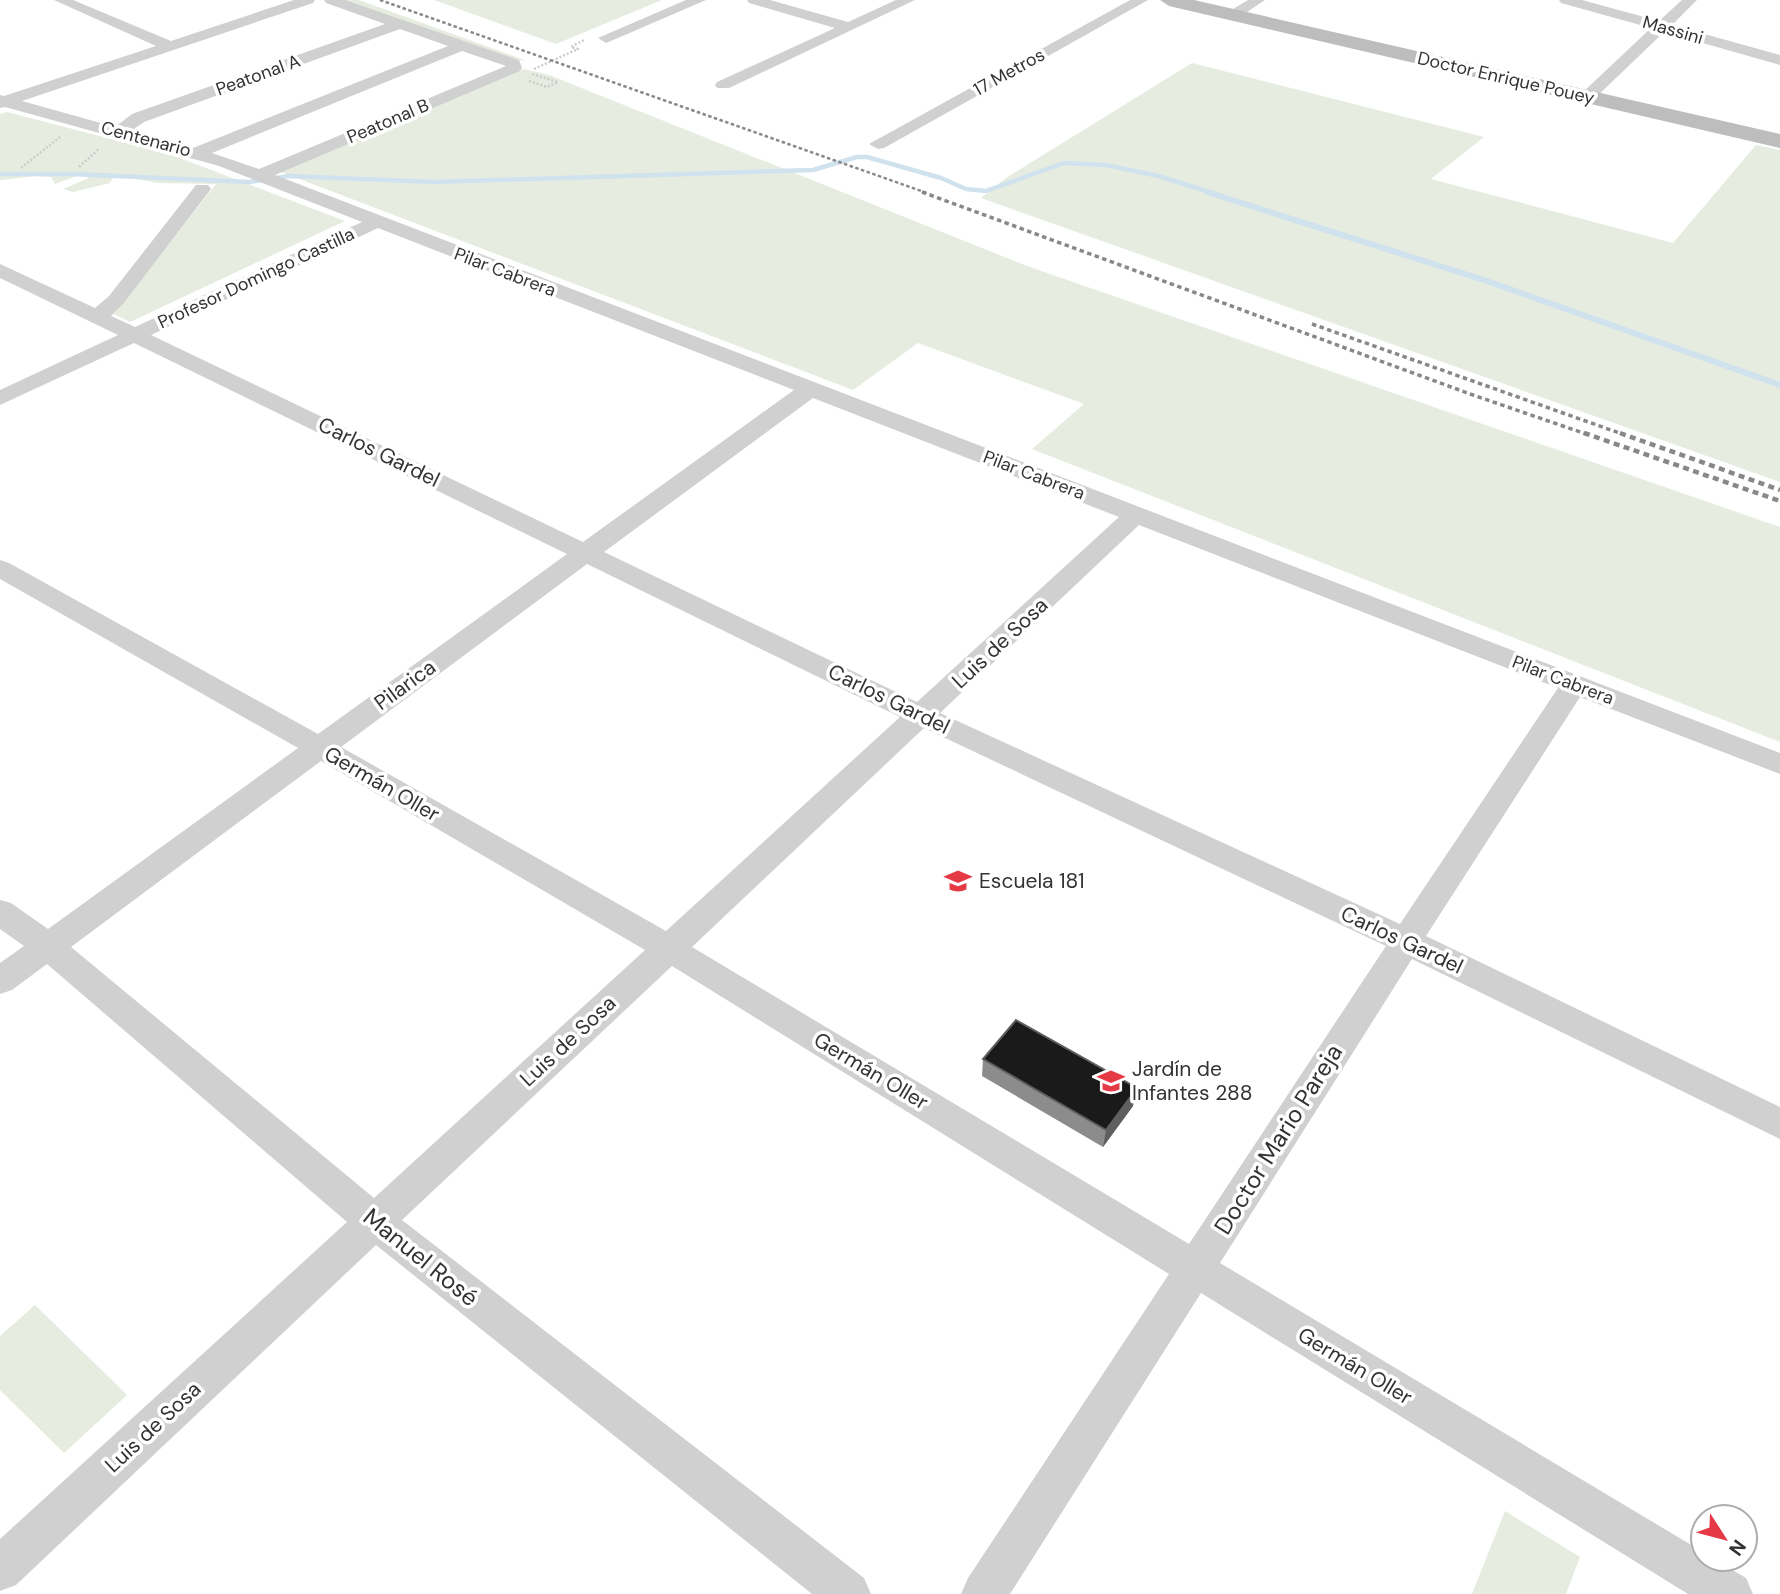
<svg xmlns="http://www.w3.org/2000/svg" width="1780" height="1594" viewBox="0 0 1780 1594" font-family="'DM Sans',sans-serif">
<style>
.green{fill:#e6ecdf}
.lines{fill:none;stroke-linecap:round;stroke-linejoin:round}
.stream-far1{stroke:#cfe2ee;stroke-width:4.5}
.stream{stroke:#cfe2ee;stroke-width:6}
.path{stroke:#cdcdcd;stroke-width:2.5;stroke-dasharray:2 2;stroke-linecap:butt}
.street{fill:#d0d0d0;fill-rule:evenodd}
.secondary{fill:#bdbdbd;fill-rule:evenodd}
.rail-far2{stroke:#888;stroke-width:2.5;stroke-dasharray:3.5 2.5;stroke-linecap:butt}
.rail-far1{stroke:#888;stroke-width:3.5;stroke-dasharray:4.5 3.5;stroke-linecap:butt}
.rail{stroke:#888;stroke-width:4.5;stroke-dasharray:6 4.5;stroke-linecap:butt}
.wall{fill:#8c8c8c}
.shaded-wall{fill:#5f5f5f}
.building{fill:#1a1a1a;stroke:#5f5f5f;stroke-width:2}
.labels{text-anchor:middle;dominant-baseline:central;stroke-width:7;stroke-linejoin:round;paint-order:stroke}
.far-street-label{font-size:18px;fill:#333;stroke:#fff}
.street-label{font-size:21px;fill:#333;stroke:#fff}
.poi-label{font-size:21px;fill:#333;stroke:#fff;text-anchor:start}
.near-street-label{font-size:24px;fill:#333;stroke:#fff}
</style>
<rect width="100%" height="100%" fill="#fff"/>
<g class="green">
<polygon points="343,0 359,0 527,61 509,58"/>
<polygon points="434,0 662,0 556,44"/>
<polygon points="1192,63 1484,137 1431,179 1673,243 1756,145 1780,150 1780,482 981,198 1006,178"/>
<polygon points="524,69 549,75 1027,266 1780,527 1780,742 1032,449 1084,404 918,343 853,390 281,172"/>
<polygon points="7,112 169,154 345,221 130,322 114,314 216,184 159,183 114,175 110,183 73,192 63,189 89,178 80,175 55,184 51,177 37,176 0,180 0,114"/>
<polygon points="35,1305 127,1395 64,1453 0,1390 0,1336"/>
<polygon points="1505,1511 1580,1557 1566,1594 1472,1594"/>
</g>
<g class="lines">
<polyline class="stream-far1" points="0,174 72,174 249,182 289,176 434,182 813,170 857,157 867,157 941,178 966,189 986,191 1064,163 1106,165 1158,176 1213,193"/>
<polyline class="stream" points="1207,192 1487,281 1780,385"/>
<g class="path">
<polyline points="534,69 578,49 571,47 584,40"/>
<polyline points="529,81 547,87 558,82 532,74"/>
<polyline points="79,167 99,149"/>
<polyline points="21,168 60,137"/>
</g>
<g class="street">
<path d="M54 0H73L171 41 294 0H315L313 3 22 101 115 127 132 114 385 24 326 3 324 0H345L519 60 522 68 520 71 275 175 1780 753V774L1580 697 1426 936 1780 1107V1139L1412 959 1220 1263 1703 1552V1559H1714L1746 1578 1753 1594H1688L1201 1293 1010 1594H961L968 1578 1169 1274 672 966 402 1220 864 1578 871 1594H812L376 1245 16 1585 0 1591V1539L347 1222 47 964 12 990 0 994V963L24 946 0 929V900L11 903 48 929 298 748 0 579V560L9 563 318 734 567 554 134 343 0 405V390L118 335 0 278V264L95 308 109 296 196 185H208L211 189 208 193 123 304 111 316 135 327 362 222 219 166 5 107 0 108V95L4 96 156 46ZM400 29 448 46 193 148 131 131 144 122ZM462 51 506 66 259 169 212 153ZM378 228 794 390 583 542 151 335ZM813 398 1119 517 917 702 604 552ZM1139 525 1558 688 1400 924 940 713ZM587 564 900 717 666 931 341 747ZM924 728 1386 946 1189 1244 692 947ZM321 761 645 950 374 1198 71 947Z"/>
<polygon points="686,0 706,0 611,41 606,43 598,38"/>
<polygon points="747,0 770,0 848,22 896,0 915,0 729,88 717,88 715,85 717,82 835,28 749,3"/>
<polygon points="1130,0 1148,0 884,148 878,149 869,144"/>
<polygon points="1248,0 1265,0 1238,18 1228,18 1226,15 1228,12"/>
<polygon points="1559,0 1582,0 1659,21 1682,0 1697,0 1672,25 1780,55 1780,65 1664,32 1593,100 1581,100 1579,97 1581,94 1651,28 1561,3"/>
</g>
<polygon class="secondary" points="1160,0 1194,0 1780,134 1780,148 1169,6"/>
<polyline class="rail-far2" points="380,0 927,193"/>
<g class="rail-far1">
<polyline points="922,192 1470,394 1589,435"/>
<polyline points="1312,324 1625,435"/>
</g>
<g class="rail">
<polyline points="1584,433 1780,501"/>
<polyline points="1620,433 1780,490"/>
</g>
</g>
<polygon class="wall" points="983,1059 1133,1106 1103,1147 982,1076"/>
<polygon class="shaded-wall" points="1137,1088 1133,1106 1103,1147 1106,1130"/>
<polygon class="building" points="1016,1020 1137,1088 1106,1130 983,1059"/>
<defs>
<symbol id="school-bare" viewBox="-9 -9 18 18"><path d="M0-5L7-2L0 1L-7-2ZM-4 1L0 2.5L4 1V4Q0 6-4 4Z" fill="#e63946" stroke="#fff" stroke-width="2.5" paint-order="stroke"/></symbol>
</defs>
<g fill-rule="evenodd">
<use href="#school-bare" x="939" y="862" width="38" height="38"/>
<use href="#school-bare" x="1092" y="1062" width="38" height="38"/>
</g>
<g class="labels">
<g class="far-street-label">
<text transform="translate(1673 30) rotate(16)">Massini</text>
<text transform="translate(1009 72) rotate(-29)">17 Metros</text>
<text transform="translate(258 75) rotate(-20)">Peatonal A</text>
<text transform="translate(1506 78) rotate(13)">Doctor Enrique Pouey</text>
<text transform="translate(388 121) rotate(-23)">Peatonal B</text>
<text transform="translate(146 139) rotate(15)">Centenario</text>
<text transform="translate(505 272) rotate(21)">Pilar Cabrera</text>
<text transform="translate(256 278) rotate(-25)">Profesor Domingo Castilla</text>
<text transform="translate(1034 475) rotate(21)">Pilar Cabrera</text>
<text transform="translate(1563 680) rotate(21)">Pilar Cabrera</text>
</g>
<g class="street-label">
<text transform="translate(379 452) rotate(26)">Carlos Gardel</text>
<text transform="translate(1000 643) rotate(-43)">Luis de Sosa</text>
<text transform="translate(405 685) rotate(-36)">Pilarica</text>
<text transform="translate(889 699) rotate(26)">Carlos Gardel</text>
<text transform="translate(382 784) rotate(30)">Germán Oller</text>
<text transform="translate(1402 940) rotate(25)">Carlos Gardel</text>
<text transform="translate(568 1041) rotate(-43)">Luis de Sosa</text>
<text transform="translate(871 1071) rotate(31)">Germán Oller</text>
<text transform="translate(1355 1366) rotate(31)">Germán Oller</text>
<text transform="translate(153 1427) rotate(-43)">Luis de Sosa</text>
</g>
<g class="poi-label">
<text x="979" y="881">Escuela 181</text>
<text x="1132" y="1069">Jardín de<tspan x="1132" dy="24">Infantes 288</tspan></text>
</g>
<g class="near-street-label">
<text transform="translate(1278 1139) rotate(-58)">Doctor Mario Pareja</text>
<text transform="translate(421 1257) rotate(39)">Manuel Rosé</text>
</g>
</g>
<g transform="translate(1724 1538) rotate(126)"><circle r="33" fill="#ffffff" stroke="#adadad" stroke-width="2"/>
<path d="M0-5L12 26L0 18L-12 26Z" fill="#e63946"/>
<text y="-10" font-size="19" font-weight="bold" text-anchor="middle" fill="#333333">N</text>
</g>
</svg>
